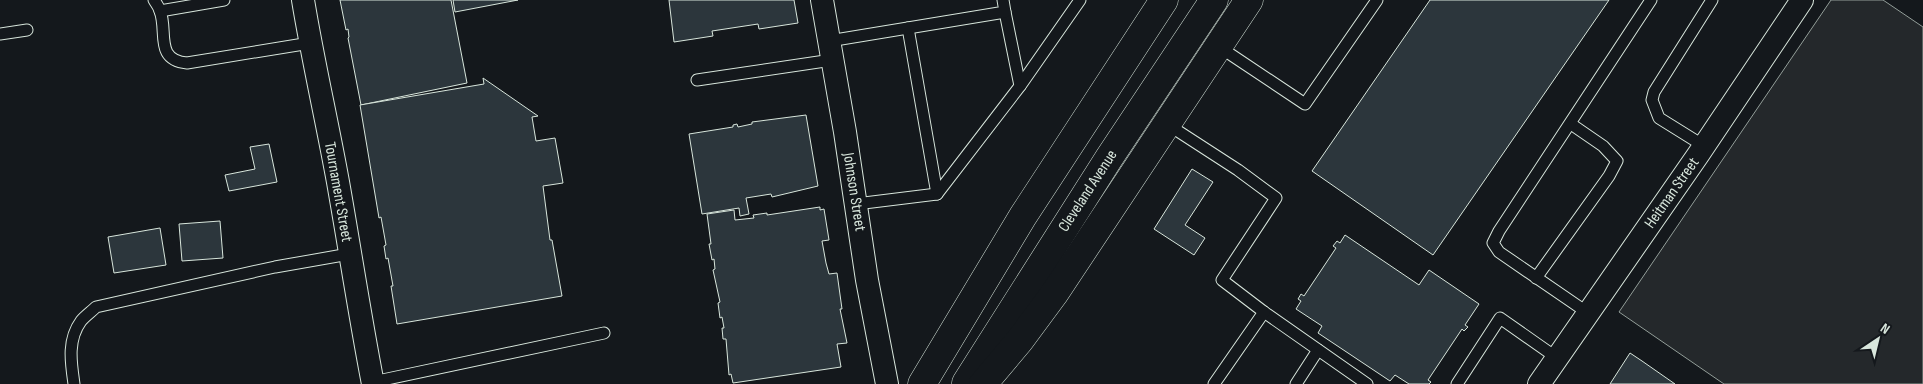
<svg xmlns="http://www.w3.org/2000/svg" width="1923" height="384" viewBox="0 0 1923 384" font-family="'Sofia Sans Condensed',sans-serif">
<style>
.parking{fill:#24282b;stroke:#939e99}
.building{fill:#2c363c;stroke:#d8e6dc}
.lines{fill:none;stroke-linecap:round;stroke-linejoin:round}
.lane-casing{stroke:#d8e6dc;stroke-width:13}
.street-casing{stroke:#d8e6dc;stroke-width:24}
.primary-casing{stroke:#d8e6dc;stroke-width:29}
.lane{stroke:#14181c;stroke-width:11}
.street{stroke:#14181c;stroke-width:22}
.primary{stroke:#14181c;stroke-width:28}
.labels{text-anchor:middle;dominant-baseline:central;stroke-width:4;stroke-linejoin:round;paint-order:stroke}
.street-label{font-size:16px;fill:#d8e6dc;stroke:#14181c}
</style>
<rect width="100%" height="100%" fill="#14181c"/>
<polygon class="parking" points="1831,0 1883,0 1923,27 1923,384 1724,384 1619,312"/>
<g class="building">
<polygon points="340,0 451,0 467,83 361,105 348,38 349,37 348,29 346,30"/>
<polygon points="453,0 518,0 455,12"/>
<polygon points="669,0 794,0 798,23 759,29 758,24 712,31 713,36 674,42"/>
<polygon points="1430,0 1609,0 1433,255 1312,171"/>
<polygon points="483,78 538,116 532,117 536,141 555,138 563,183 543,186 550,240 552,240 562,296 397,324 391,286 393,286 388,258 386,259 384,246 386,245 381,217 379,218 360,105 484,84"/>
<polygon points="806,115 818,186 772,197 771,194 746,198 749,214 740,216 739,208 702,214 689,134 733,127 733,125 737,124 738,127 752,124 752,122"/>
<polygon points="269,144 277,182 229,191 225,175 255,169 250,147"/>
<polygon points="1192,169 1213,182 1185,225 1205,238 1194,255 1154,229"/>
<polygon points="820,207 820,210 824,209 829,240 822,241 826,263 829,274 837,273 842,309 840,309 847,343 837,344 841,367 733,383 731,374 729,375 726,339 723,339 722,328 724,328 722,317 720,318 718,303 720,302 713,270 715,269 714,259 712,260 709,244 711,244 707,214 734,210 735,220 754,218 753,215 767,213 767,215"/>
<polygon points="220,221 223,258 182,261 179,224"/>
<polygon points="160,228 166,265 114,273 108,237"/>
<polygon points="1345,235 1419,285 1429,270 1479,304 1465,325 1468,327 1464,331 1462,329 1428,380 1431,382 1429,384 1409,384 1395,375 1390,381 1318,333 1322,326 1296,309 1301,301 1298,299 1301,294 1304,296 1336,248 1333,246 1337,241 1340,243"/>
<polygon points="1630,353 1642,361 1675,384 1610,384"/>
</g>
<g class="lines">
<defs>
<g id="lane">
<path d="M154 0C156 3 159 7 160 11 168 31 154 60 187 63L310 43"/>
<polyline points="160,11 224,0"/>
<polyline points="1005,12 1020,86"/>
<polyline points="908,28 937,194"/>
<polyline points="0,34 27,30"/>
<polyline points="829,41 1005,12 1003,0"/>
<polyline points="1218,46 1305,104 1377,0"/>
<polyline points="697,80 832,60"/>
<polyline points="1167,124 1238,170 1276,198 1222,280 1264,312 1367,384"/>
<polyline points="1704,146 1659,118 1652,100 1654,92 1712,0"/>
<polyline points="856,204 937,194 1020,86 1080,0"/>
<polyline points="1536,278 1609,176 1617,161 1603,146 1571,124"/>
<polyline points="1588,313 1499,252 1493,243 1499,231 1651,0"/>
<polyline points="373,382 604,333"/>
<path d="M74 384C71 363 67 340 81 321 85 316 91 312 96 307L275 267 349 254"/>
<polyline points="1214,384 1264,312"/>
<polyline points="1296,384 1318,350"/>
<polyline points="1457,384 1500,318 1557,358"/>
</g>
<g id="street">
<path d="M303 0C313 61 327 121 338 182 350 250 360 317 373 384"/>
<polyline points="822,0 845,132 867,280 887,384"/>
<polyline points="1539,384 1698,155 1802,0"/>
</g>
<g id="primary">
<polyline points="966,383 1109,158 1214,0"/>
<polyline points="922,384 1023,216 1164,0"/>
<polyline points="983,384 1020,340 1054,294 1249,0"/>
</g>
</defs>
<use href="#lane" class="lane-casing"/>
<use href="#street" class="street-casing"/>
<use href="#primary" class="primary-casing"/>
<use href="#lane" class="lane"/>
<use href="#street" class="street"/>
<use href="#primary" class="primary"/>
</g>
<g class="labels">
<g class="street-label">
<text transform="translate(1088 191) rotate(-57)">Cleveland Avenue</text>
<text transform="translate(338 192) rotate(80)">Tournament Street</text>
<text transform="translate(854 192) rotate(81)">Johnson Street</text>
<text transform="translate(1672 193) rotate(-55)">Heitman Street</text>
</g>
</g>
<g transform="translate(1878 339) rotate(35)" stroke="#14181c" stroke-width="4" paint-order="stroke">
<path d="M0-4L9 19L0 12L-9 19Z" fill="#d8e6dc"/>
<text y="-8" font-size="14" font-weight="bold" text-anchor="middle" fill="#d8e6dc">N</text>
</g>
</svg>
